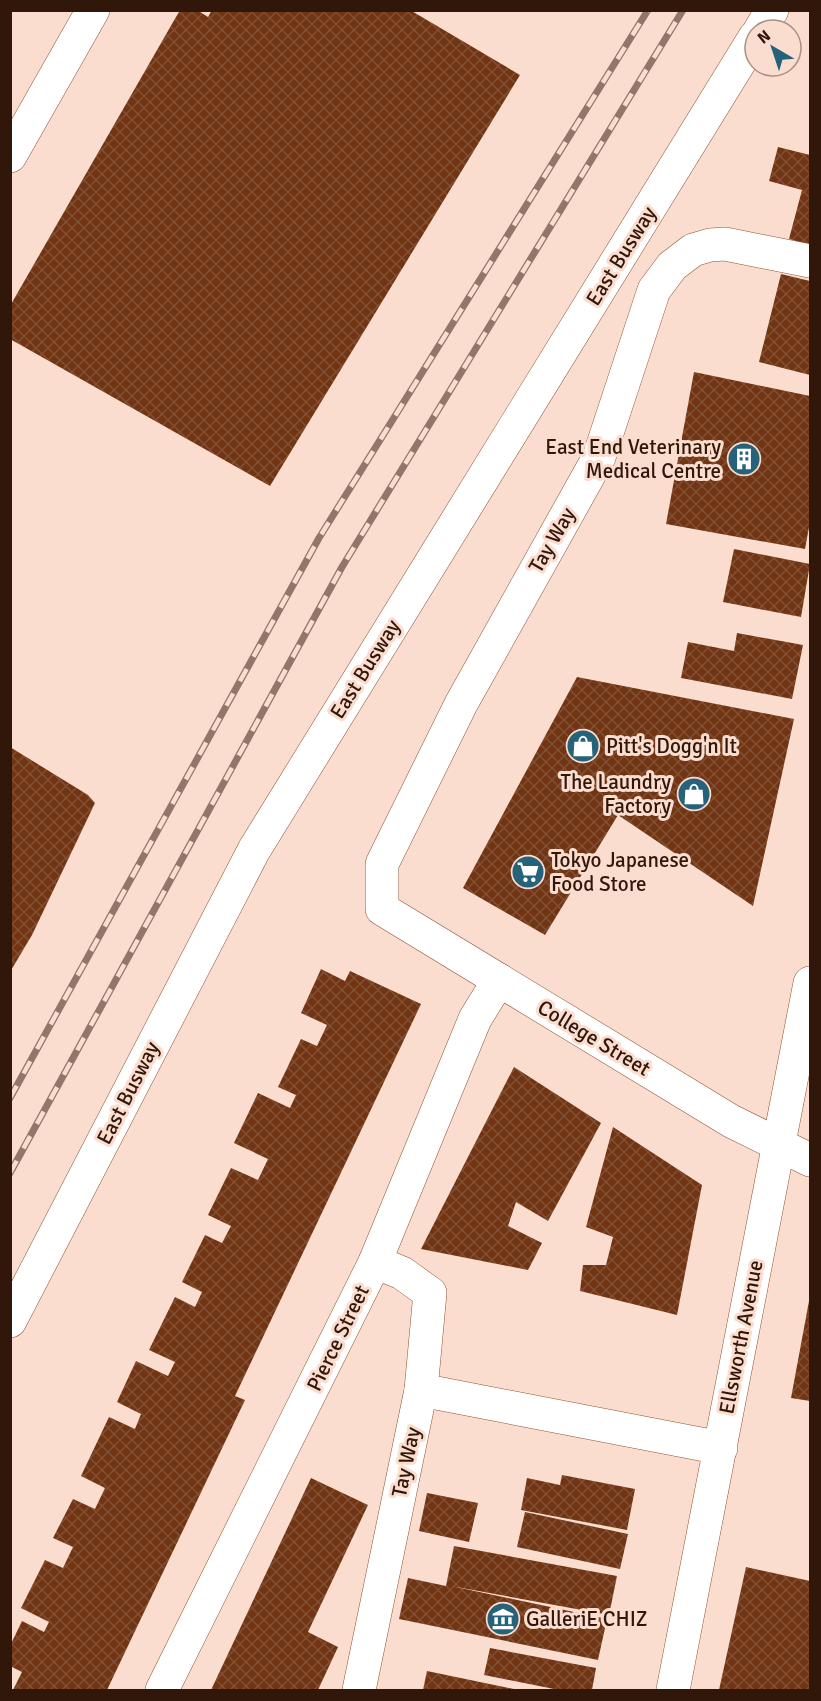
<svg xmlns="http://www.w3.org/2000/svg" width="821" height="1701" viewBox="0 0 821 1701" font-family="Signika,sans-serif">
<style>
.building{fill:url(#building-cross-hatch)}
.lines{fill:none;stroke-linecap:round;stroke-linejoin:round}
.minor-casing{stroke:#915233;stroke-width:34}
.major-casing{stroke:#915233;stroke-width:34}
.minor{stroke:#fff;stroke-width:33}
.major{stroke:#fff;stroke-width:33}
.rail-casing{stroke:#927669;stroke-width:7}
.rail{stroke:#fbddcf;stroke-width:4.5;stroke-dasharray:14;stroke-linecap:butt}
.labels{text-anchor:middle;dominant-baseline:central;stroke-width:6;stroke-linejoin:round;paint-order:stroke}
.street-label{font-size:21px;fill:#31170a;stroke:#fbddcf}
.poi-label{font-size:21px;fill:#31170a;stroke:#fbddcf;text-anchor:start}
</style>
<defs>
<pattern id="building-cross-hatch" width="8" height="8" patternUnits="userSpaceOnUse" patternTransform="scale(1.5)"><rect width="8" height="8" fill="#713514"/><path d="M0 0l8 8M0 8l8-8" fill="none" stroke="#814f34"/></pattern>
</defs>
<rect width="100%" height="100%" fill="#fbddcf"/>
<g class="building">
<polygon points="180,10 197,10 208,17 212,10 410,10 520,75 270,486 10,339 10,306"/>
<polygon points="778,147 810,155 810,245 789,239 802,190 769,181"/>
<polygon points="781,274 810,281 810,375 759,362"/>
<polygon points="694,372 810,396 810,522 805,549 666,524"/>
<polygon points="734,549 810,564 801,617 723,602"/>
<polygon points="737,633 803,645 792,699 681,678 688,642 734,651"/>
<polygon points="577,677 794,719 753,906 618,815 545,935 463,888"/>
<polygon points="10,747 88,795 95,803 32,935 10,972"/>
<polygon points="321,969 345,981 350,971 421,1004 235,1396 245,1400 107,1690 13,1690 22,1672 10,1666 10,1646 22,1621 44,1632 49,1622 21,1608 45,1560 63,1568 73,1547 53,1538 73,1499 95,1509 105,1488 81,1476 109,1417 135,1429 141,1414 117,1402 136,1361 168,1376 175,1362 149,1350 175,1297 195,1307 202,1292 182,1282 205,1235 222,1243 231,1226 208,1215 231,1168 258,1180 268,1159 234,1143 258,1093 290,1108 296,1095 278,1087 301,1039 317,1046 327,1025 301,1013"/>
<polygon points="514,1067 601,1123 548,1221 516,1202 508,1226 542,1243 528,1270 421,1249"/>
<polygon points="613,1127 702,1185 677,1315 580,1291 583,1265 606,1265 613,1237 586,1227"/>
<polygon points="809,1301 810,1301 810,1401 791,1398"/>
<polygon points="562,1475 635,1489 627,1530 521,1510 527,1478 560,1485"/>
<polygon points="311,1478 368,1505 308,1632 338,1647 318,1690 211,1690"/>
<polygon points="427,1493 478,1503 469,1542 419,1531"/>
<polygon points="525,1512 628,1534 620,1569 517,1547"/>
<polygon points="454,1546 617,1576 609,1615 451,1586 607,1619 598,1660 399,1619 408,1578 446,1586"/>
<polygon points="746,1567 810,1581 810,1690 719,1690"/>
<polygon points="490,1648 596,1668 592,1690 559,1690 484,1675"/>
<polygon points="427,1671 514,1689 514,1690 423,1690"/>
</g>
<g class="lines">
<defs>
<g id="minor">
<polyline points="760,30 772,10"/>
<polyline points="810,261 725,244 710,245 693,250 672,266 654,290 599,457 461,704 382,864 382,909 731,1121 810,1160"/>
<polyline points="10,1321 254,850 755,37"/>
<polyline points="421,1390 721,1448"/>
<polyline points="162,1690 375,1262 475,1019 499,980"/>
<polyline points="359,1690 421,1390 430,1293 402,1273 375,1262"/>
<polyline points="673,1690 810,983"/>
</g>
<polyline id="major" points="10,156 93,10"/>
</defs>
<use href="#minor" class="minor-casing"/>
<use href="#major" class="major-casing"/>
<use href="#minor" class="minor"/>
<use href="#major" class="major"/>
<defs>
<g id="rail">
<polyline points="10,1098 319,538 648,10"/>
<polyline points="10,1173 342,567 683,10"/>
</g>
</defs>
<use href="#rail" class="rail-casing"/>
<use href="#rail" class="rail"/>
</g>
<defs>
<symbol id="building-disc" viewBox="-11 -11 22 22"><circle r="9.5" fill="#26637a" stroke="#fbddcf"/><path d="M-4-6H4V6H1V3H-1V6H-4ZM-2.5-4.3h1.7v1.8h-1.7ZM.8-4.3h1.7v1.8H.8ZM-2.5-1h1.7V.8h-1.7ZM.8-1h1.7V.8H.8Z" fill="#fff"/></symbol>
<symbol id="shop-disc" viewBox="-11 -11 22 22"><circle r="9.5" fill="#26637a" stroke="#fbddcf"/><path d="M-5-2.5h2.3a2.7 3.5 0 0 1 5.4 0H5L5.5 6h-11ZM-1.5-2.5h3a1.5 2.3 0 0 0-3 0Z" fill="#fff"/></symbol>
<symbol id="supermarket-disc" viewBox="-11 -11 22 22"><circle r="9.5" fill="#26637a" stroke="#fbddcf"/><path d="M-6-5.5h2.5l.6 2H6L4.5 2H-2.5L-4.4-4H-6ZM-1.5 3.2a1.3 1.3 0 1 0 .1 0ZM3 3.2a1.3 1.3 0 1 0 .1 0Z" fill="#fff"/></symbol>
<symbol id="museum-disc" viewBox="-11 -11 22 22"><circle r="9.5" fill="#26637a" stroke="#fbddcf"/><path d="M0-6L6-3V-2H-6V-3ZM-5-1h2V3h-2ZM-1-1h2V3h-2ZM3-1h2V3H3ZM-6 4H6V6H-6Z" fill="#fff"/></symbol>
</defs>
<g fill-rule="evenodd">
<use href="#building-disc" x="725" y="440" width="38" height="38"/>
<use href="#shop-disc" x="564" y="727" width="38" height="38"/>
<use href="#shop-disc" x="675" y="775" width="38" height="38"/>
<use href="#supermarket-disc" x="509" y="853" width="38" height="38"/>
<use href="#museum-disc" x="484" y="1600" width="38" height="38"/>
</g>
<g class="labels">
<g class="street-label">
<text transform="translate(621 256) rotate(-58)">East Busway</text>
<text transform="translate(552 540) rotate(-60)">Tay Way</text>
<text transform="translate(365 669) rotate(-58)">East Busway</text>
<text transform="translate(594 1038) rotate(31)">College Street</text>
<text transform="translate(128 1093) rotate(-63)">East Busway</text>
<text transform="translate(741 1337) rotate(-79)">Ellsworth Avenue</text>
<text transform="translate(338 1338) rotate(-64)">Pierce Street</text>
<text transform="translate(406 1462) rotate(-78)">Tay Way</text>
</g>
<g class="poi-label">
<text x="721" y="447" text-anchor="end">East End Veterinary<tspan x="721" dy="24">Medical Centre</tspan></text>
<text x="606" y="746">Pitt's Dogg'n It</text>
<text x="671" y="782" text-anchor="end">The Laundry<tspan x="671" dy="24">Factory</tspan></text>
<text x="551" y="860">Tokyo Japanese<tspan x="551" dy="24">Food Store</tspan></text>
<text x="526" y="1619">GalleriE CHIZ</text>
</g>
</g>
<rect width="821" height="1701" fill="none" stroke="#31170a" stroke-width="24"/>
<g transform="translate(773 48) rotate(321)"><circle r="28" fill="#fbddcf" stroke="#aa8e80" stroke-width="1.5"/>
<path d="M0-4.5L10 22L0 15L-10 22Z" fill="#26637a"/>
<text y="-9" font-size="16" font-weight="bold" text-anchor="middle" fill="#31170a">N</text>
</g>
</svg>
